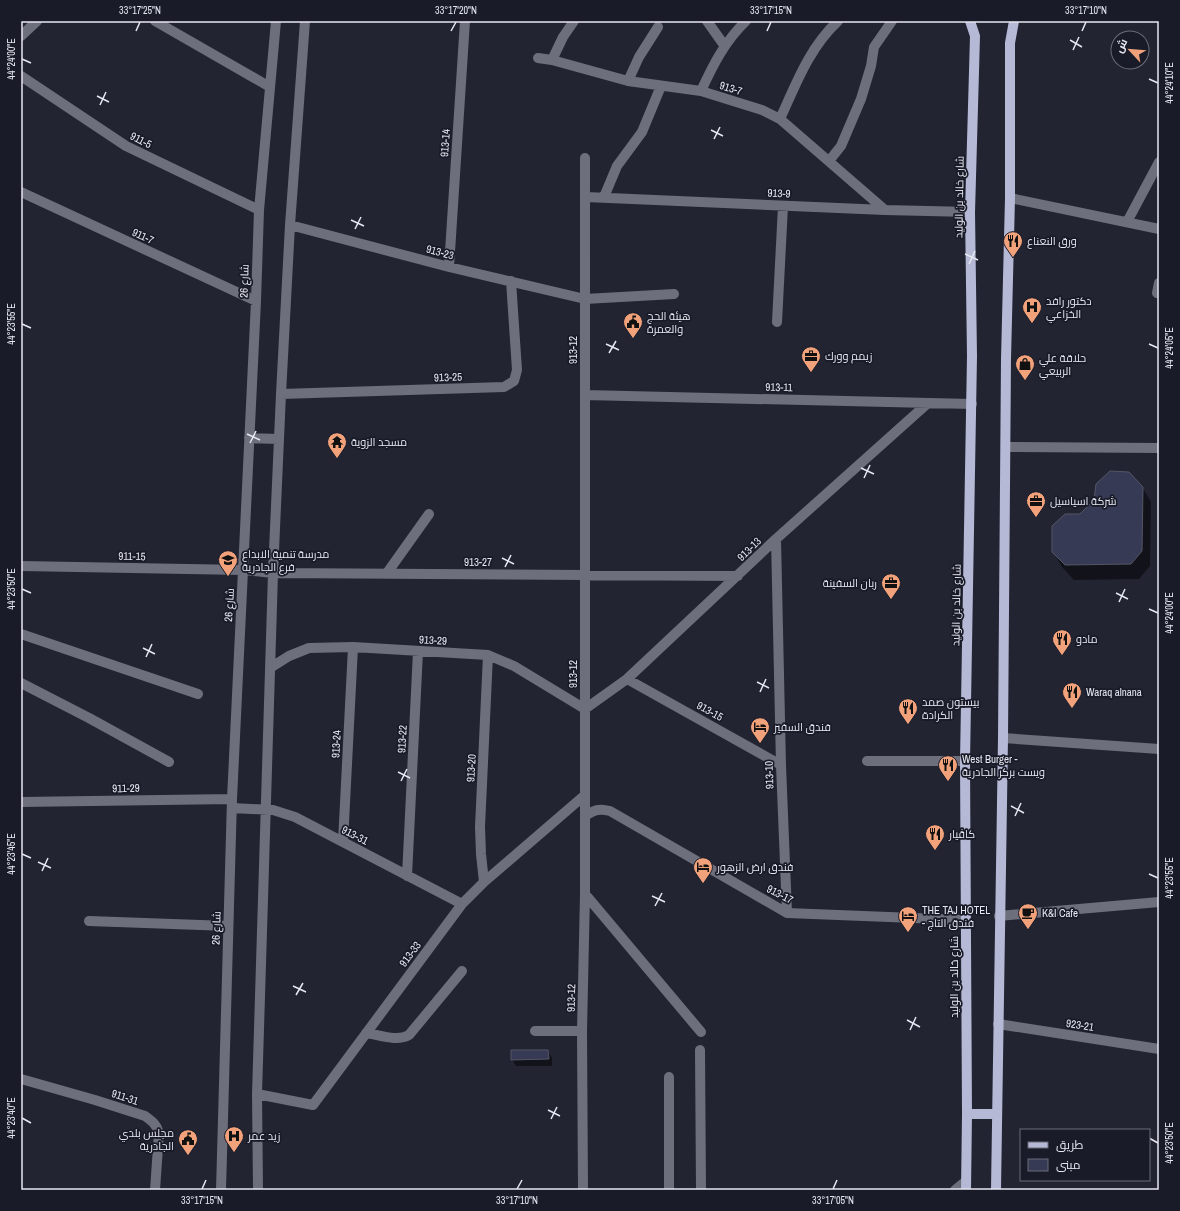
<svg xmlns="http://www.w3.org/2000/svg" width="1180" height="1211" font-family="'Archivo Narrow',Cairo,sans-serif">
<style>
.shadow{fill:#0007}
.building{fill:#373a55;stroke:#545666}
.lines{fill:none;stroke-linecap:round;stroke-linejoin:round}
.minor{stroke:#6d6f7c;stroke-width:10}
.major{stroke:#b5b9d5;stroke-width:10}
.ticks{fill:none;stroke:#e6e8f1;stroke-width:1.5}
.labels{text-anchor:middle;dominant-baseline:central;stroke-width:3.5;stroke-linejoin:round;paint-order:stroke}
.street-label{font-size:11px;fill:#e6e8f1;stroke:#191b28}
.poi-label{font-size:11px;fill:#e6e8f1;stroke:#191b28;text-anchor:start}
.neatline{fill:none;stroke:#e6e8f1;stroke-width:1.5}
.ticks-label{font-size:10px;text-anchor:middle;fill:#e6e8f1}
</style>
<rect width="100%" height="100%" fill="#222432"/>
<!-- shadow -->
<path class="shadow" d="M1142,487L1151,502L1150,566L1139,579L1074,580L1062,567L1053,551L1080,515Z
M548,1051L552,1058V1066H516L512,1059Z"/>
<!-- building -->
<path class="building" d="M1110,471L1129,472L1143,487L1142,551L1131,564L1065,565L1052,552V526L1065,514H1080L1094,500L1096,484Z
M511,1050H548L549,1059L511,1060Z"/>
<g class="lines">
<!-- minor -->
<path class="minor" d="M155,21L270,87
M707,21L724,45
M21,36L37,21
M538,58L552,60L628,81L701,91L762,110L780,119L885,210
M552,60L563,37L574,21
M21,76L126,146L259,210
M628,81L639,57L658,27
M701,91C713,65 725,41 746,21
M780,119C796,84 809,48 838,21
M829,161L841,146L861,99L871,66L874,47L892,21
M21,192L256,301
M586,197L885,210L970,212
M604,197L617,166L642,132L661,86
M1010,198L1159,229
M1127,222L1159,162
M290,225L449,267L585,299L674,294
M449,267L465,21
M1157,293L1159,283
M777,322L783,206
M281,394L504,387L514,381L517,370L511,281
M585,395L972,404
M249,438L279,439
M1006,447L1159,448
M776,539L781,765L787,913
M21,566L243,570L273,573L738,576
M387,573L429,514
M21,634L198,694
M270,668L289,656L309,648L353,647L488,655L514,666L585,709L627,679L776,539L928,403
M627,679L781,765
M21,683L89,718L169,762
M1003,738L1159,749
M867,761H965
M21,802L232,799
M232,808L273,810L295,817L462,904
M585,816C594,810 599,808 610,811L787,913L965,920
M343,842L353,647
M407,876L418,651
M484,882L481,854L480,827L488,655
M585,894L701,1032
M999,916L1159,902
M89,921L228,926
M998,1024L1159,1049
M535,1031H582
M366,1033C380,1035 397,1042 409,1035L462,971
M700,1050L701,1190
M669,1077V1190
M21,1079L95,1100L145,1116C152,1121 157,1125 159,1133L155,1190
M257,1094L313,1105L462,904L484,882L585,795
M221,1190L232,799L256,301L259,210L276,21
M258,1190L257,1094L273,573L281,394L290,225L305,21
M583,1190L582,1031L585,894V158
M955,1190L966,1181"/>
<!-- major -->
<path class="major" d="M967,1114H997
M966,1190L967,1114L965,761L972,356L970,212L975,36L970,21
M996,1190L1003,738L1006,359L1010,198V43L1014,21"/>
</g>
<!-- ticks -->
<path class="ticks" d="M136,31L140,22M451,31L456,22M767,31L771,22M1082,31L1086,22M1070,40L1082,47M1073,50L1079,37M22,59L31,63M1149,79L1158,83M97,96L109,102M100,105L106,92M711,130L723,136M714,139L720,127M351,220L364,226M355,229L361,217M965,254L978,260M969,264L975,251M22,324L31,328M606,344L619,350M1149,344L1158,348M609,353L616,341M247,434L260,440M250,443L256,431M861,468L874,474M864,478L870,465M502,558L514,564M505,567L511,555M22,589L31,593M1116,593L1128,599M1119,602L1125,589M1149,609L1158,613M143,648L155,654M146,657L152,644M757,682L769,688M760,692L766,679M398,772L410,778M401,781L407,769M1011,806L1024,813M1015,816L1021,803M22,854L31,858M38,862L51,868M42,871L48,858M1149,874L1158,878M652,896L665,902M655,906L662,893M293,986L306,992M296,995L303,983M907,1020L920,1027M910,1030L916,1017M548,1110L560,1116M22,1118L31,1123M551,1119L557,1107M1149,1138L1158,1143M202,1189L206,1180M517,1189L522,1180M833,1189L837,1180"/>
<!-- icons -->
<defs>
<g id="restaurant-pin" transform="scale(1)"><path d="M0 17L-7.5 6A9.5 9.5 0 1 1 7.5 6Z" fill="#f1a27b" stroke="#191b28"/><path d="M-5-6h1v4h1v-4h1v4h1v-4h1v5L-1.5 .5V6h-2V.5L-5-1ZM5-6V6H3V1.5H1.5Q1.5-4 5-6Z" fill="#111"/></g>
<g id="hospital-pin" transform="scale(1)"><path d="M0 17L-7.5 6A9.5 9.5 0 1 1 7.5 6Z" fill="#f1a27b" stroke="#191b28"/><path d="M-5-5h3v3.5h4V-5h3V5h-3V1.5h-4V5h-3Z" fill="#111"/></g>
<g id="civic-pin" transform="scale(1)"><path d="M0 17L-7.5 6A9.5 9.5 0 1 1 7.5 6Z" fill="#f1a27b" stroke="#191b28"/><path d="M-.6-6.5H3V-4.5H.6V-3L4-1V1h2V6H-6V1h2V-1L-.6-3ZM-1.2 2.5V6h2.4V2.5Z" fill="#111"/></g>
<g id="office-pin" transform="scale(1)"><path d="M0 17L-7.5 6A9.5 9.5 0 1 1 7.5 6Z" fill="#f1a27b" stroke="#191b28"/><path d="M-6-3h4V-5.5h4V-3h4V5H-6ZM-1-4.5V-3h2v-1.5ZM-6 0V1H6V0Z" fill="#111"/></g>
<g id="shop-pin" transform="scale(1)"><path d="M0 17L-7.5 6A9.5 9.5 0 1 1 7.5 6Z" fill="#f1a27b" stroke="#191b28"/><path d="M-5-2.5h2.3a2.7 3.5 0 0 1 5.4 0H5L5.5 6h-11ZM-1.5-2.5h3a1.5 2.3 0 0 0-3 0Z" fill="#111"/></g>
<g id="temple-pin" transform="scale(1)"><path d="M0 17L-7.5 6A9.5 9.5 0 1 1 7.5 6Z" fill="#f1a27b" stroke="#191b28"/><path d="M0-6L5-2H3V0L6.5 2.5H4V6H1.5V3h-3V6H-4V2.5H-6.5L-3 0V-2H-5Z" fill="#111"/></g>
<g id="school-pin" transform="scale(1)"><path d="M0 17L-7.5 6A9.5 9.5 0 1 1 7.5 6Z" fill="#f1a27b" stroke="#191b28"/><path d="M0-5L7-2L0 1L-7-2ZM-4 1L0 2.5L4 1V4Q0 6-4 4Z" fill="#111"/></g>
<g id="hotel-pin" transform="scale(1)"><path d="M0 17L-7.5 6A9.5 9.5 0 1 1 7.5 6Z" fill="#f1a27b" stroke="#191b28"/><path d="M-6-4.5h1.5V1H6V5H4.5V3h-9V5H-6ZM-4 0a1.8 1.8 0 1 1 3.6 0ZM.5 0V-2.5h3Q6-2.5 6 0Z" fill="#111"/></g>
<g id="cafe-pin" transform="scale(1)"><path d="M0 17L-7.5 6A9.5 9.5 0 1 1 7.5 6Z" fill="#f1a27b" stroke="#191b28"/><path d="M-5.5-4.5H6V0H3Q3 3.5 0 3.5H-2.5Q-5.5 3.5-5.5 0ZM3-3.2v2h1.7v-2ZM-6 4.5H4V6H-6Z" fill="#111"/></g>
</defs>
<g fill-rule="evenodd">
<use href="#restaurant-pin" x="1013" y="241"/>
<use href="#hospital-pin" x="1032" y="307"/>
<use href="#civic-pin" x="633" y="322"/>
<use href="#office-pin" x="811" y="356"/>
<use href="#shop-pin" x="1025" y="364"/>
<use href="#temple-pin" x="337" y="442"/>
<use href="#office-pin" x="1036" y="501"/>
<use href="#school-pin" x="228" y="560"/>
<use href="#office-pin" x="891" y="583"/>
<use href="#restaurant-pin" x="1062" y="639"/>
<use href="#restaurant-pin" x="1072" y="692"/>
<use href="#restaurant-pin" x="908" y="708"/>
<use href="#hotel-pin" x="760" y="727"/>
<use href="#restaurant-pin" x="948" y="765"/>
<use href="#restaurant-pin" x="935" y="834"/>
<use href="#hotel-pin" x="703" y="867"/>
<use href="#cafe-pin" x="1028" y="913"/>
<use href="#hotel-pin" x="908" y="916"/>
<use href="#hospital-pin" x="234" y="1136"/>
<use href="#civic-pin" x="188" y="1139"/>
</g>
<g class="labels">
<!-- street labels -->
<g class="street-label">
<text transform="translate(731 88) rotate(17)">913-7</text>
<text transform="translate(141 140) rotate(27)">911-5</text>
<text transform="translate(445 143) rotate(-86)">913-14</text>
<text transform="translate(779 193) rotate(3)">913-9</text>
<text transform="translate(959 197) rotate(-89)">شارع خالد بن الوليد</text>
<text transform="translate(143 236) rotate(25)">911-7</text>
<text transform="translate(440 252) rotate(15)">913-23</text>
<text transform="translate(244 281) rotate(-88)">شارع 26</text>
<text transform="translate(573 350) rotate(-90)">913-12</text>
<text transform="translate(448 377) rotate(-2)">913-25</text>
<text transform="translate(779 387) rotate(1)">913-11</text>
<text transform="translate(749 549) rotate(-44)">913-13</text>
<text transform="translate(132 556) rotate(1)">911-15</text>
<text x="478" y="562">913-27</text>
<text transform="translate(229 605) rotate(-87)">شارع 26</text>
<text transform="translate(956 605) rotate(-89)">شارع خالد بن الوليد</text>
<text transform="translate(433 640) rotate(3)">913-29</text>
<text transform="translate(573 674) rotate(-90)">913-12</text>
<text transform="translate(710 711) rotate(29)">913-15</text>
<text transform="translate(402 739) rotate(-87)">913-22</text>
<text transform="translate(336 744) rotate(-87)">913-24</text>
<text transform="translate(471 768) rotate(-87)">913-20</text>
<text transform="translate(769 775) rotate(-92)">913-10</text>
<text transform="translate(126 788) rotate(-1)">911-29</text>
<text transform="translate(355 835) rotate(27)">913-31</text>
<text transform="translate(780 894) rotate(27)">913-17</text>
<text transform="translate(216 928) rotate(-88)">شارع 26</text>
<text transform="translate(410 954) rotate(-53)">913-33</text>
<text transform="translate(954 977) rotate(-90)">شارع خالد بن الوليد</text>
<text transform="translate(571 998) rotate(-89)">913-12</text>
<text transform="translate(1080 1025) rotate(9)">923-21</text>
<text transform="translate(125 1097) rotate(18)">911-31</text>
</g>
<!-- poi labels -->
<g class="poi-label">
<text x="1027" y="241">ورق النعناع</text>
<text x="1046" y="301">دكتور رافد<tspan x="1046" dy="13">الخزاعي</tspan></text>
<text x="647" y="316">هيئة الحج<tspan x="647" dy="13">والعمرة</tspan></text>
<text x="825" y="356">زيمم وورك</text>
<text x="1039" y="358">حلاقة علي<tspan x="1039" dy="13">الربيعي</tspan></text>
<text x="351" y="442">مسجد الزوية</text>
<text x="1050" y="501">شركة اسياسيل</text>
<text x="242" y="554">مدرسة تنمية الابداع<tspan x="242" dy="13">فرع الجادرية</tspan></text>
<text x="877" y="583" text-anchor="end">ربان السفينة</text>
<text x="1076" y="639">مادو</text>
<text x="1086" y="692">Waraq alnana</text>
<text x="922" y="702">بيستون صمد<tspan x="922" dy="13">الكرادة</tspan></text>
<text x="774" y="727">فندق السفير</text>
<text x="962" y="759">West Burger -<tspan x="962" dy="13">ويست بركر الجادرية</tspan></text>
<text x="949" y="834">كاڤيار</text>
<text x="717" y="867">فندق ارض الزهور</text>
<text x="922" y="910">THE TAJ HOTEL<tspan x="922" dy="13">- فندق التاج</tspan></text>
<text x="1042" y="913">K&amp;I Cafe</text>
<text x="174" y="1133" text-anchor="end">مجلس بلدي<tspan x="174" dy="13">الجادرية</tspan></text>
<text x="248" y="1136">زيد عمر</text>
</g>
</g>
<!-- border -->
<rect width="1180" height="1211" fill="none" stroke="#191b28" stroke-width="44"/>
<!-- legend -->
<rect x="1020" y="1129" width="130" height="52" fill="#191b28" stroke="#6b6d78"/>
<rect x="1028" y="1142" width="20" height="6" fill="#b5b9d5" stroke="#6b6d78"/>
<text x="1056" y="1149" font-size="12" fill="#e6e8f1">طريق</text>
<rect x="1028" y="1159" width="20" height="12" fill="#373a55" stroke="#6b6d78"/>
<text x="1056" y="1169" font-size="12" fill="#e6e8f1">مبنى</text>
<!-- north arrow -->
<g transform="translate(1130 50) rotate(296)"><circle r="19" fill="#191b28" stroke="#6b6d78"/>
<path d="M0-3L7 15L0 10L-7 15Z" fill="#f1a27b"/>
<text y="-6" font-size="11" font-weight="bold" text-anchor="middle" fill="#e6e8f1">ش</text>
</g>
<rect x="22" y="22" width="1136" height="1167" class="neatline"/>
<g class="ticks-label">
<text x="140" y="14">33°17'25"N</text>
<text x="456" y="14">33°17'20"N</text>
<text x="771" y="14">33°17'15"N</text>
<text x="1086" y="14">33°17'10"N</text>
<text transform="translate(11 59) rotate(-90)" y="4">44°24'00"E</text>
<text transform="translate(1169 83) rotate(-90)" y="4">44°24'10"E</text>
<text transform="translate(11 324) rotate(-90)" y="4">44°23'55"E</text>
<text transform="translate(1169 348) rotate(-90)" y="4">44°24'05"E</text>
<text transform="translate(11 589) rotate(-90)" y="4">44°23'50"E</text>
<text transform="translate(1169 613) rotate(-90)" y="4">44°24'00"E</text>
<text transform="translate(11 854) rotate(-90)" y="4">44°23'45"E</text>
<text transform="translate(1169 878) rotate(-90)" y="4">44°23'55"E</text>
<text transform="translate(11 1118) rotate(-90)" y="4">44°23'40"E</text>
<text transform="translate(1169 1143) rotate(-90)" y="4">44°23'50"E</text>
<text x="202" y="1204">33°17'15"N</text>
<text x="517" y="1204">33°17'10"N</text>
<text x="833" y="1204">33°17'05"N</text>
</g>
</svg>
